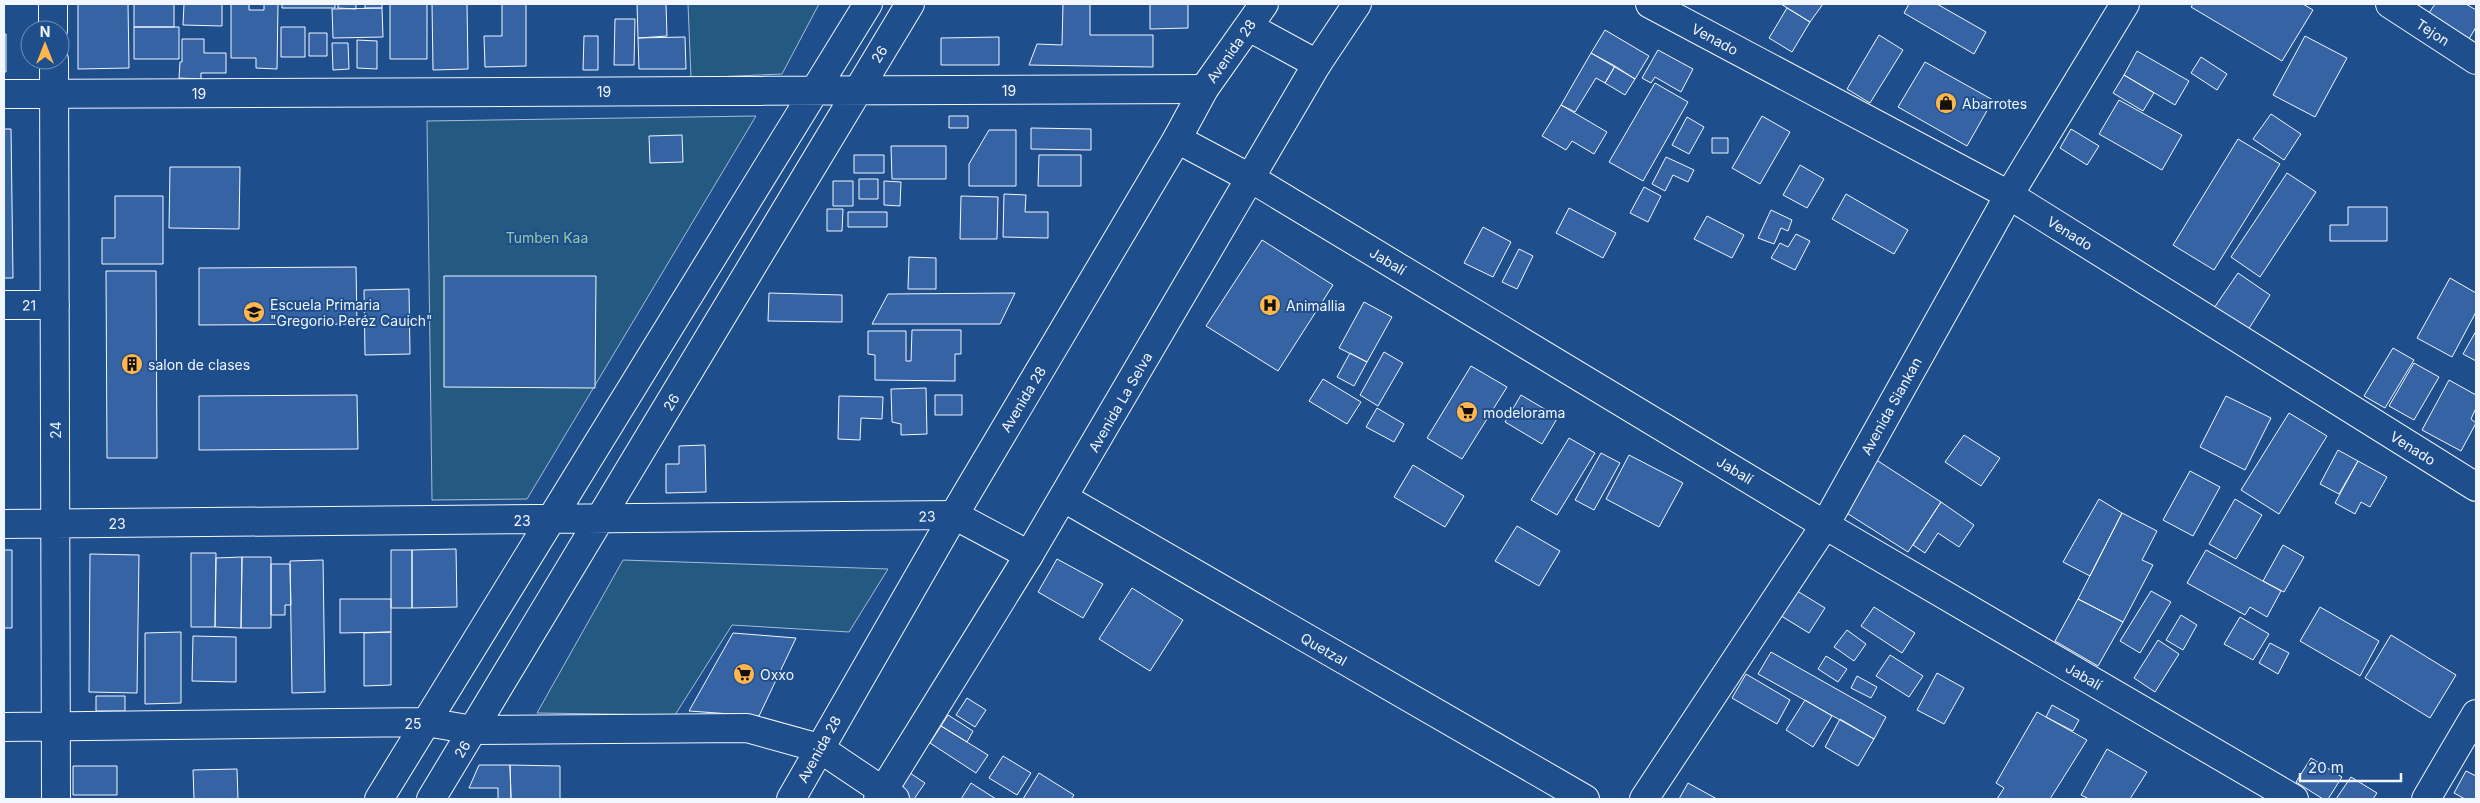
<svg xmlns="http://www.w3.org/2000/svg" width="2480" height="803" font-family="Inter,sans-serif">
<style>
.green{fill:#245a82;stroke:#a8bbd7}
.building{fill:#3563a3;stroke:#f2f6ff}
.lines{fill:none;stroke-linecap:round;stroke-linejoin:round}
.minor-casing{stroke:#f2f6ff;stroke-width:30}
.tertiary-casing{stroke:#f2f6ff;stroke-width:30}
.minor{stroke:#1f4e8c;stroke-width:28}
.tertiary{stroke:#1f4e8c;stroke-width:28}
.labels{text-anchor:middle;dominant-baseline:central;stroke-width:4;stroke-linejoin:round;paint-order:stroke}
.street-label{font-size:14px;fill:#f2f6ff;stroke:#1f4e8c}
.poi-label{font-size:14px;fill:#f2f6ff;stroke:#1f4e8c;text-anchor:start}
.park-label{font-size:14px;fill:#97c8a6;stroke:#1f4e8c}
</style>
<rect width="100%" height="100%" fill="#1f4e8c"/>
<!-- green -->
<path class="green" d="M688,4H819L782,74L691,78Z
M756,116L527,499L432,500L427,121Z
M623,560L888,569L849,632L732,625L675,715L537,713Z"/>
<!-- building -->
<path class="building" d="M78,4H128L129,68L78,69Z
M134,4H174V27H134Z
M184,4H222V26L183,25Z
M231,4H249V10H264V4H278L277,69L256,68V58H231Z
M282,4H335V8H282Z
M338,4H356V9L338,8Z
M365,4H382V8H365Z
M390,4H427V59H390Z
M432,4H467L468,69L433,70Z
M502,4H526V66L485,67L484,36H502Z
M637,4H666L667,36L638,38Z
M1063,4H1090V35H1153V67L1029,65L1037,44L1062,45Z
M1150,4H1188V28L1150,29Z
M1781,4H1823L1810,22Z
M1909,4H1937L1986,32L1974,54L1904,13Z
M2193,4H2303L2313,10L2282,61L2191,7Z
M2435,4H2466L2476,10V27L2469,39L2429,13Z
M382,8L383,37L333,38L332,9Z
M1787,8L1810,22L1792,52L1769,38Z
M615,19H635L634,65H614Z
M134,27H179V59H134Z
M281,27H305V57H281Z
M1605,30L1649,56L1635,79L1591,53Z
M309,33H327V56H309Z
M4,34H6V72H4Z
M1879,35L1903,50L1870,103L1847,89Z
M584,36H598V70H583Z
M2305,36L2347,58L2315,117L2273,95Z
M685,37L686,69H639L638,38Z
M999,37V65H941V38Z
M182,39H204V53H226V73H201V79L179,78L180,62H182Z
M357,40L377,41V69L357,68Z
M332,43H348L349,69L333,70Z
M1658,50L1693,69L1681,92L1655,77L1651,83L1642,78Z
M2137,51L2189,81L2175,105L2124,75Z
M1591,53L1615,66L1605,83L1596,78L1575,112L1561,105Z
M2201,57L2227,74L2217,90L2191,73Z
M1925,62L1993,100L1967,146L1898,107Z
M1615,66L1635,79L1625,95L1605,83Z
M2124,75L2154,93L2143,111L2113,93Z
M1655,83L1688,102L1643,181L1609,162Z
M2119,100L2182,135L2162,170L2099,134Z
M1561,105L1607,132L1594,154L1572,141L1566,150L1542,136Z
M2271,114L2301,134L2284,160L2253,139Z
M949,116H968V128H949Z
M1762,116L1790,132L1760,184L1732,168Z
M1687,117L1704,127L1689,154L1672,145Z
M1031,128L1091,129V150L1031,149Z
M4,129H11L13,278H4Z
M2071,129L2099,146L2087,165L2060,148Z
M989,130H1016V186H969V164Z
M682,135L683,162L650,163L649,136Z
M1712,138H1728V153H1712Z
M2238,139L2280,164L2214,270L2173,245Z
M891,146H946V179H892Z
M854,155H884V173H854Z
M1039,155H1081V186H1038Z
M1666,157L1694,170L1688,182L1673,175L1665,191L1652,184Z
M1800,165L1824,179L1807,208L1783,195Z
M170,167H240L239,229L169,228Z
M2287,173L2316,192L2260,277L2231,257Z
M859,179H878V199H859Z
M833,181H853V206H833Z
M884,181L901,182L900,206L884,205Z
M1644,187L1661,196L1648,222L1630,213Z
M1004,194L1026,195L1025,212H1048V238L1003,237Z
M1846,194L1908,230L1894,254L1832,219Z
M115,196H163V264H102V238H115Z
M961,196L998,197L997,239H960Z
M2348,207H2387V241H2330V225H2348Z
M1569,208L1616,233L1603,258L1556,233Z
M827,209H843L842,231H827Z
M1771,210L1792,220L1788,231L1781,228L1774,244L1758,238Z
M848,212H887V227H848Z
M1707,216L1744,235L1732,258L1694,239Z
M1483,227L1511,242L1493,277L1464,263Z
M1796,234L1810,241L1795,270L1771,258L1780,243L1788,247Z
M1262,240L1333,285L1278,371L1206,326Z
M1519,249L1533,256L1517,289L1502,282Z
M909,257L936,258V289H908Z
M356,267L357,324L199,325V268Z
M106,271H156L157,458H107Z
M2238,273L2270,295L2248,330L2214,308Z
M444,276H596L595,388L444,387Z
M2450,278L2476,293V312L2452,357L2417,338Z
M409,289L410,354L365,355L364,290Z
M769,293L842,295V322L768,321Z
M1015,293L1000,324H872L888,294Z
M1364,302L1392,317L1367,362L1339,348Z
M912,330H961V354H955V381L875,380V355L868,354V331H906V361H911Z
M2476,331V361L2463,354Z
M2393,348L2414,360L2385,408L2364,396Z
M1384,352L1403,363L1378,406L1360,395Z
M1350,353L1367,362L1354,386L1337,377Z
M2414,363L2439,377L2414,420L2389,406Z
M1471,366L1507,387L1462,459L1427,438Z
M1323,379L1361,402L1347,424L1309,401Z
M2449,380L2476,395V408L2471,419L2476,423L2461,451L2422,430Z
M926,388L927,434L901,435V424L892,422L891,389Z
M357,395L358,449L199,450V396Z
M935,395H962V415H935Z
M1521,395L1558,417L1542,444L1505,422Z
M839,396L883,397L882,419L861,418L860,440L838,439Z
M2226,396L2271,418L2245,470L2200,447Z
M1377,408L1404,424L1394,442L1366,427Z
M2289,413L2327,436L2279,514L2241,490Z
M1964,435L2000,458L1981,486L1945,462Z
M1569,438L1595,453L1557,515L1531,500Z
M705,445L706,492L666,493V464H679V446Z
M2338,450L2358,461L2339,494L2320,484Z
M1601,453L1620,463L1594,510L1575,500Z
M1629,455L1683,483L1659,527L1606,499Z
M1875,459L1941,502L1908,552L1842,510Z
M2358,461L2387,477L2370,507L2361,502L2355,514L2335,503Z
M1413,465L1464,496L1445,527L1394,497Z
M2190,471L2220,487L2193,536L2163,520Z
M2099,499L2122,513L2090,576L2063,562Z
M2235,499L2262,515L2236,559L2209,544Z
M1941,502L1974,525L1959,547L1938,533L1925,553L1913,545Z
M2122,513L2157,531L2142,560L2153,565L2123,622L2078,599Z
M1517,526L1560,551L1539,586L1495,561Z
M2283,545L2304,557L2284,592L2263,581Z
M456,549L457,607L412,608V550Z
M4,550H12V628H4Z
M391,550H412V608H391Z
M2206,550L2281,591L2267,617L2250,607L2245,615L2187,583Z
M191,553H216L215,627H191Z
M90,554L139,555L137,693L89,692Z
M242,557H271V628H241Z
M242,557L241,628L215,627L216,558Z
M1057,559L1103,584L1083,618L1038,592Z
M323,560L325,692L292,693L290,561Z
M271,564H290L291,605H285V615H271Z
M1132,588L1183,620L1150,671L1099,639Z
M1794,589L1825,608L1809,633L1778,614Z
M2151,591L2171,602L2140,653L2120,641Z
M340,599H391V632L340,633Z
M2078,599L2123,622L2098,666L2055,641Z
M1874,607L1915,633L1902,653L1861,626Z
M2320,607L2379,641L2360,676L2300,641Z
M2181,615L2197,625L2183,650L2166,640Z
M2240,617L2269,634L2253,660L2224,644Z
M1847,630L1866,644L1854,661L1834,647Z
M181,632V703L145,704V633Z
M391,632V685L364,686V633Z
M733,633L796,638L759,716L689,711Z
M2391,635L2456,675L2430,718L2365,678Z
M193,636L236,637V682L192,681Z
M2158,640L2179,654L2155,692L2134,678Z
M2270,643L2289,653L2278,674L2259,663Z
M1771,652L1886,717L1874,739L1758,674Z
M1890,655L1923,676L1909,697L1876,676Z
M1826,656L1847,669L1838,682L1818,669Z
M1937,673L1964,688L1944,724L1917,710Z
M1746,674L1790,700L1777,724L1732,698Z
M1857,676L1877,687L1871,698L1851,688Z
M96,696H125V711H96Z
M967,698L986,710L975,727L956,715Z
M1805,700L1832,716L1813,747L1786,730Z
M2052,705L2079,720L2073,731L2046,717Z
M2037,712L2087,740L2050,799H1997L2004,788L1996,783Z
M948,715L973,731L967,742L941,726Z
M1840,719L1874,739L1858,766L1825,747Z
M941,726L988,755L976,773L930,743Z
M2107,749L2147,772L2130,799H2089L2081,795Z
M1003,756L1031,773L1017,795L989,778Z
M2311,758L2342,777L2328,799H2323L2296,782Z
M479,765H510L511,799H498V788H469Z
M510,765L560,766V799H511Z
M73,766H117V795H73Z
M237,769L238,799H194L193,770Z
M2466,771L2476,776V799H2465L2454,793Z
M910,773L925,783L914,799H904L896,794Z
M1039,773L1074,795L1071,799H1023Z
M2351,777L2377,793L2373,799H2336Z
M971,783L996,799H961Z
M1688,783L1717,799H1679Z"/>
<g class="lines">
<!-- minor casing -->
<g class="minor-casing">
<path id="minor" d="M53,4V30
M1650,4L2009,195L2476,487
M2390,4L2476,60
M1249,27L1317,64
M54,60L56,799
M4,94L1204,89
M1177,139L1252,179L1825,525L2294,799
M4,305H55
M1064,498L1585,799
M4,524L954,515L1029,555
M4,727L426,722L473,730L747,728L819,748L895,799
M379,799L868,4
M431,799L910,4
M1644,799L1825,525L2009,195L2125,4
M2426,799L2476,714"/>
</g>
<!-- tertiary casing -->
<g class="tertiary-casing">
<path id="tertiary" d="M791,799L954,515L1177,139L1204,89L1264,4
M878,799L1029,555L1317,64L1357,4"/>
</g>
<!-- minor -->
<use href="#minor" class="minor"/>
<!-- tertiary -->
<use href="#tertiary" class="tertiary"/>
</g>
<!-- icons -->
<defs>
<g id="shop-disc" transform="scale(1.125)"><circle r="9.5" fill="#ffb74d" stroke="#1f4e8c"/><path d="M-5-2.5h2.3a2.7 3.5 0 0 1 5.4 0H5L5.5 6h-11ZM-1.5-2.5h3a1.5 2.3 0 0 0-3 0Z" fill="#111"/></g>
<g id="hospital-disc" transform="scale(1.125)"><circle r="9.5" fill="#ffb74d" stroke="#1f4e8c"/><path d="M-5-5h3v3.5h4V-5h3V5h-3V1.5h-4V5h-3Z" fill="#111"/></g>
<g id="school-disc" transform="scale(1.125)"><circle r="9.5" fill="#ffb74d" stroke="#1f4e8c"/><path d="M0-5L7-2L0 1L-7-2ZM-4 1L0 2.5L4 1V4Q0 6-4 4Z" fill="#111"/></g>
<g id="building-disc" transform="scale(1.125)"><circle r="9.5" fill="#ffb74d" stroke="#1f4e8c"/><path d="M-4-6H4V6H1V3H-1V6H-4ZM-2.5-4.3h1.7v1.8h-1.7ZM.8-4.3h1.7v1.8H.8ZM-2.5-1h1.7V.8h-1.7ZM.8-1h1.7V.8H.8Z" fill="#111"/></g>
<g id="supermarket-disc" transform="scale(1.125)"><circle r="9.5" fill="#ffb74d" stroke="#1f4e8c"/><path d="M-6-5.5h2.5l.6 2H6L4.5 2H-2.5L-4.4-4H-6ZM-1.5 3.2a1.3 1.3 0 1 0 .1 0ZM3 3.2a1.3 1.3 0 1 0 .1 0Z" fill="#111"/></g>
</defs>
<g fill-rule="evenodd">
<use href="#shop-disc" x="1946" y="103"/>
<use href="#hospital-disc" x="1270" y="305"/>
<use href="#school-disc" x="254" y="312"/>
<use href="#building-disc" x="132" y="364"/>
<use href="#supermarket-disc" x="1467" y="412"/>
<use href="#supermarket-disc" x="744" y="674"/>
</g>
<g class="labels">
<!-- street labels -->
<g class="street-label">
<text transform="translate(2433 32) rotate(33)">Tejon</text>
<text transform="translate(1715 39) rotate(28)">Venado</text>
<text transform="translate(1231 51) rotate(-55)">Avenida 28</text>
<text transform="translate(879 54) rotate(-59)">26</text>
<text x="1009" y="90">19</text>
<text x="604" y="91">19</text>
<text x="199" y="93">19</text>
<text transform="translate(2070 233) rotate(32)">Venado</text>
<text transform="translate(1388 261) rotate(31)">Jabalí</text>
<text transform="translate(29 305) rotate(-1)">21</text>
<text transform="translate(1023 399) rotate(-59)">Avenida 28</text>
<text transform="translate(671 402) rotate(-59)">26</text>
<text transform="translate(1120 402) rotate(-60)">Avenida La Selva</text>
<text transform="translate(1891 406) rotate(-61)">Avenida Siankan</text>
<text transform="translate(55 430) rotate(-90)">24</text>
<text transform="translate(2413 448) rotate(32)">Venado</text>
<text transform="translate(1735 470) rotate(31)">Jabalí</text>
<text transform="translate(927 516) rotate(-1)">23</text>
<text x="522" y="520">23</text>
<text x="117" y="523">23</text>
<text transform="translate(1324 649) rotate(30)">Quetzal</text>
<text transform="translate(2084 676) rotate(30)">Jabalí</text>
<text x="413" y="723">25</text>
<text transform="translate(462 749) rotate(-59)">26</text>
<text transform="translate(819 749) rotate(-61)">Avenida 28</text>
</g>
<!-- poi labels -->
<g class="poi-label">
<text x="1962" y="103">Abarrotes</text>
<text x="270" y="304">Escuela Primaria<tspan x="270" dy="16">"Gregorio Peréz Cauich"</tspan></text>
<text x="1286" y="305">Animallia</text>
<text x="148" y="364">salon de clases</text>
<text x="1483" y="412">modelorama</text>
<text x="760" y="674">Oxxo</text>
</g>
<!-- park labels -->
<g class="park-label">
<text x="547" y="237">Tumben Kaa</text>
</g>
</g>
<!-- border -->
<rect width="2480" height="803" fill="none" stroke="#f2f6ff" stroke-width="10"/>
<!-- north arrow -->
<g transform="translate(45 45)"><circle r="24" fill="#1f4e8c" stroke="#7391ba"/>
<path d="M0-4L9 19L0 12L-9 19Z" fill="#ffb74d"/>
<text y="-8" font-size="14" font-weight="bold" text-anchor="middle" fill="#f2f6ff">N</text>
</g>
<!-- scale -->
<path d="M2300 773v8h101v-8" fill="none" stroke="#f2f6ff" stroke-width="2.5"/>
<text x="2308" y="773" font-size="15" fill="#f2f6ff" stroke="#1f4e8c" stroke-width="4" paint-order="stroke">20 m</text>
</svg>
